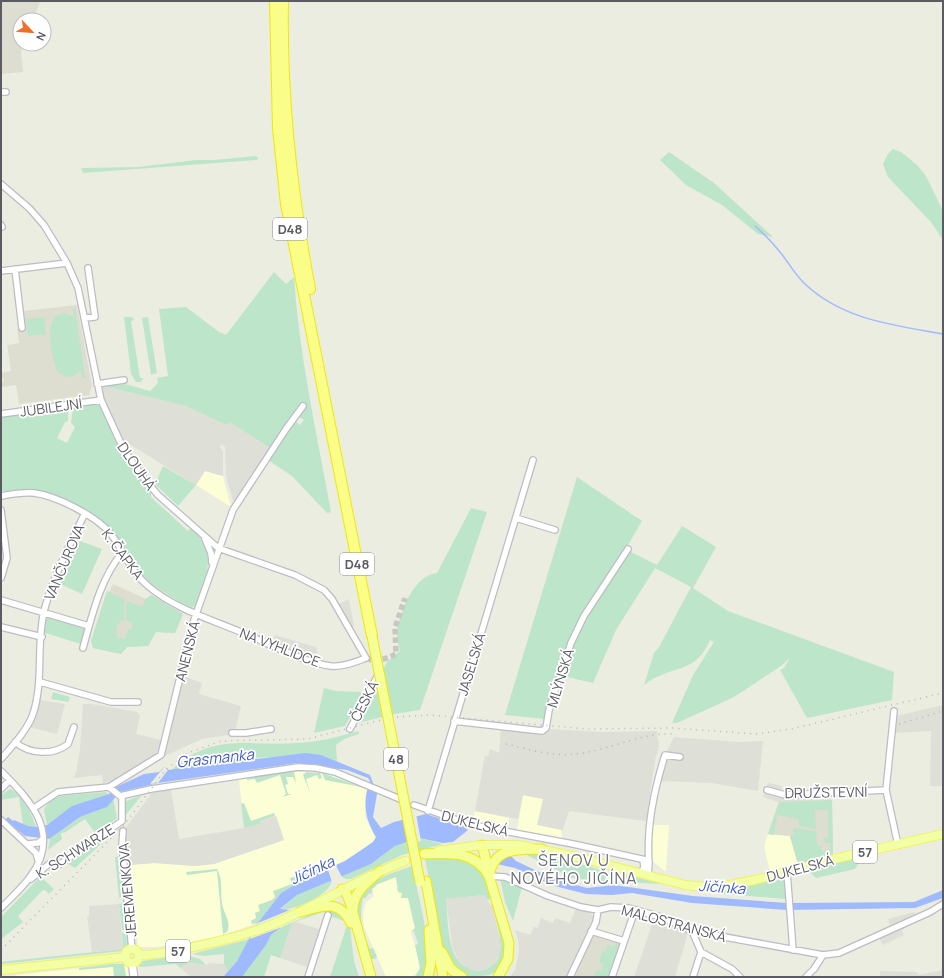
<svg xmlns="http://www.w3.org/2000/svg" width="944" height="978" font-family="Manrope,sans-serif">
<style>
.commercial{fill:#fcfed6}
.industrial{fill:#dedfd6}
.education{fill:#ddddd0}
.green{fill:#bde5c9}
.water{fill:#a0baff}
.pier{fill:#ecede1}
.lines{fill:none;stroke-linecap:round;stroke-linejoin:round}
.stream{stroke:#a0baff;stroke-width:1.5}
.minor-tunnel{stroke:#c8c8c2;stroke-width:5.5;stroke-dasharray:5.5 3;stroke-linecap:butt}
.minor-casing{stroke:#bcbdc3;stroke-width:8}
.tertiary-casing{stroke:#bcbdc3;stroke-width:9}
.primary-casing{stroke:#f1f355;stroke-width:10}
.trunk-casing{stroke:#efe900;stroke-width:11}
.motorway-casing{stroke:#efe900;stroke-width:12}
.minor{stroke:#fff;stroke-width:5.5}
.tertiary{stroke:#fff;stroke-width:7}
.primary{stroke:#f3ffa5;stroke-width:8}
.trunk{stroke:#f6fe96;stroke-width:9}
.motorway{stroke:#fafe88;stroke-width:10}
.rail{stroke:#b7b7b8;stroke-width:1.5;stroke-dasharray:1 5;stroke-linecap:butt}
.trunk-bridge-casing{stroke:#efe900;stroke-width:11;stroke-linecap:butt}
.trunk-bridge{stroke:#f6fe96;stroke-width:9}
.labels{text-anchor:middle;dominant-baseline:central;stroke-width:3.5;stroke-linejoin:round;paint-order:stroke}
.shield{fill:#fff;stroke:#8c8c92;stroke-width:1}
.shield-label{font-size:13px;font-weight:bold;fill:#5a5b63}
.street-label{font-size:14px;fill:#5a5b63;stroke:#fff}
.water-label{font-size:15px;font-style:italic;fill:#415bc4;stroke:#fff}
.quarter-label{font-size:16px;letter-spacing:1px;fill:#6b6d75;stroke:#fff}
</style>
<rect width="100%" height="100%" fill="#ecede1"/>
<!-- commercial -->
<path class="commercial" d="M205,471L223,476L231,507L196,485Z
M282,772H311L329,774L367,789L365,817L376,838L373,842L364,849L333,867L258,923L219,936L189,942L157,947H138L130,865L154,863L195,866L214,864L284,840L276,816L244,828L239,779Z
M523,795L544,799L549,827L562,830V838L517,830Z
M475,811L509,818L507,828L473,821Z
M651,825H669L666,872L651,860Z
M768,834L790,836L798,864L770,872L764,846Z
M396,877L398,892L403,893L402,898L408,897L415,929L411,932L420,963L419,972L411,977H386L364,927L363,914L366,902L374,896L372,889L378,884Z
M121,964L127,966L129,977H14L16,975Z"/>
<!-- industrial -->
<path class="industrial" d="M104,386L186,406L227,424L229,422L270,448L237,500L233,501L226,476L225,447L222,444L220,447L223,452V476L205,471L196,485L121,439L103,397L101,387Z
M349,599L354,626L353,628L339,604Z
M275,635L316,647L318,653L315,659L272,643Z
M183,676L202,683L199,694L241,706L234,734L202,739L163,757Z
M40,700L65,704L57,734L29,727Z
M83,704H92L137,712L140,716L136,734L161,740L160,746L154,756L137,766V768L111,781L103,783L102,775L73,778L76,773L80,749Z
M943,705V786H930L931,731L894,733L896,716Z
M501,727L542,733L549,729L604,732L657,731L659,746L655,760L646,821L569,811L561,835L562,830L537,825L543,799L523,795L518,819L475,811L485,755L488,756L490,749L499,753Z
M674,737L739,742L763,741L758,791L712,783L660,781L665,755Z
M768,783L782,786L781,797L783,798L830,796V801L779,802L763,797Z
M171,789L179,839L244,828L260,824L259,821L276,816L284,840L214,864L195,866L154,863L130,865L128,844H125L123,831L152,793Z
M484,895L493,909L500,940V954L494,965L482,971L468,969L458,960L452,945L446,899Z
M119,904L123,949L92,952L87,916H89V906Z
M576,909L591,912L593,918L567,977H510L515,970L519,952L518,939L515,930L530,935L534,927L538,928L541,918L553,923L555,918L570,923Z
M914,912L915,915L902,931L904,935L883,945L880,940V930L890,926L888,919Z
M653,921L688,933L675,977H634Z
M296,922L319,929L307,967L280,958L292,923Z
M185,962L206,965L209,963L224,964L228,971L223,977H191L180,968Z
M943,970V977H880V971L916,972L919,975Z"/>
<!-- education -->
<path class="education" d="M1,1L40,2L33,20H20V44H24L21,51L23,72L1,74Z
M77,305L92,386L89,395L19,404L16,385L2,387V382L4,381L3,378H1V373L11,371L7,345L19,343L17,329L26,328L24,311Z
M113,584L146,599L151,595L183,614L175,633L156,632L148,646L127,647L121,654L93,648L91,641L107,591L109,592Z
M832,800L833,854L798,864L790,836L768,834L779,802Z
M592,934L621,943L610,977H575Z"/>
<!-- green -->
<path class="green" d="M893,149L901,152L917,165L926,176L943,211V240L931,222L888,177L883,164L888,154Z
M669,152L714,183L773,237L758,234L722,205L686,185L660,160Z
M256,156L258,158L257,160L83,173L81,168H83L138,167L196,160H214Z
M274,272L286,284L294,277C299,356 317,434 331,512L327,513L292,476L268,460L295,421L300,425L304,420L298,416L270,448L229,422L227,425L186,406L104,386L125,384L150,391L158,383L157,378L168,376L159,309L186,307L219,332L226,335Z
M75,308L85,378H82L81,369C75,379 65,379 57,371C52,359 43,318 60,314C65,312 70,314 74,318L73,309Z
M44,317L46,334L28,336L26,319Z
M124,317H132L134,320L131,321L140,378H143L141,382H136L131,374Z
M148,317L157,373L151,375L142,318Z
M94,403L99,405L103,409L130,463L151,491V497L188,531L191,528C218,552 207,576 197,605L190,609C188,606 157,589 149,582C135,570 128,553 117,538C101,514 75,503 49,494C37,489 5,493 1,490V416L66,408L68,411V421L65,422L57,438L67,443L75,427L71,423L73,407Z
M163,466L196,485L178,506L155,484Z
M577,477L642,521L624,552L629,551L657,565L616,630L593,683L559,675L544,719L505,715Z
M471,508L487,512L420,710L394,714L354,724L387,662L400,651C398,644 396,634 398,626C402,608 415,575 437,573Z
M682,526L716,547L693,588L728,611L894,672L892,700L807,718L780,670L784,668L790,658L781,666L734,697L677,723H672L693,675L714,642L710,640C695,676 670,664 644,685L654,653L659,647L691,587L655,568Z
M80,541L102,549L82,594L58,583L61,575L64,577Z
M107,591L125,600L124,604V621L121,620L116,627L117,637L125,639L128,629H132V623L126,620V605L128,601L142,607L146,599L151,595L183,614L175,633L156,632L148,646L127,647L121,654L93,648L91,641Z
M48,616L85,627L82,643L81,644L45,633V620Z
M324,688L336,691L364,692L345,726L314,733Z
M53,692L70,697L68,702L51,699Z
M358,731L359,734L344,739L336,745L337,762L321,755L231,759L171,770C216,731 245,747 298,743C318,742 338,737 358,731Z
M282,772H294L296,783L293,777H286L288,784L285,785L288,794H292L282,797L286,794L280,775L257,783L255,779L247,780V778Z
M306,772L320,773L322,778L319,779L317,775L306,779L310,793L303,775Z
M322,773L362,787L325,780Z
M10,789C23,795 32,814 36,827L23,825L19,797L1,800V795Z
M105,792L109,794L73,806L47,825L44,809L50,801L60,796Z
M142,795L125,816L126,801Z
M113,798L117,818L96,834L85,819L64,833L63,832L61,834L62,839L48,850L50,838L80,817L107,807Z
M832,800L833,854L798,864L790,836H793L794,828L816,831L817,845L821,847L822,851L830,850V843H824V838H828V810H815L816,829L799,826V819L777,815L774,835L768,834L779,802Z
M244,803L251,821L274,813L275,816L260,821V824L244,828L241,804Z
M117,829L75,868L68,864L116,830Z
M419,838L443,844L402,855L351,879H346L340,876L371,864L395,846Z
M523,853L562,858L613,874L636,877L661,884L599,881L572,878Z
M441,855H460L481,869L493,898L488,900L484,895L446,899C448,918 447,944 458,960C463,967 470,970 479,971C483,971 486,969 490,967C509,957 497,925 493,909L491,905L495,903L506,944L503,962L498,970L490,975L466,977L454,970L444,953L425,859Z
M119,856L123,897L119,898L115,857Z
M861,858L855,869L816,878L807,870L833,863Z
M326,866L328,869L304,879L281,893L258,923L252,924L251,921L256,918L255,913L260,911L258,905L272,900L275,897L273,891L292,884L290,878Z
M412,866C418,897 434,947 425,977H417L416,975L420,968L415,945L418,944L414,931L411,932L415,928L408,898H401L402,893L398,892L396,877L378,884L372,889V893L368,894L366,898H363C359,920 361,929 370,949L373,948L377,957L375,959H370L366,955C364,947 353,915 355,910C361,881 387,875 412,866Z
M217,869C224,880 219,895 223,908C226,916 231,924 227,932L223,934L217,871L187,875L186,872Z
M41,877L54,889L49,894L45,890L42,891L18,916L23,922L1,939V917L39,878Z
M780,877L785,881L786,899L713,893V891Z
M500,878L522,887L513,921L505,902Z
M332,880C330,896 294,910 280,910L297,895Z
M123,903L126,930H122L119,904Z
M323,909L337,910L350,927L354,961L359,977H330L347,925L344,921L325,914V912H323L292,923L280,958L271,955L264,977H242L266,945L271,935L280,928Z
M122,933H126L127,945L122,951L1,964V962L9,961L123,949Z
M250,939L237,961L228,971L224,964V954L204,956L192,954Z
M616,942L621,943L610,977H594L596,970L601,971L603,964L599,962L602,951L605,952L608,945L614,947Z
M185,955L200,959L206,965L187,962L180,968L176,964L139,967L140,963L143,961Z
M113,964H124L126,976L114,977L113,967L79,970V968Z"/>
<!-- water -->
<path class="water" d="M306,753L321,755L370,775L377,794L373,817L381,828L394,822L426,814L468,828L467,831L453,842L443,843L419,838L395,846L371,864L297,895L280,909L290,910L280,928L271,935L266,945L242,977H223L237,961L257,924L281,893L304,879L345,861L373,842L376,837C365,819 362,802 370,781L368,778L347,770L297,763L158,783L120,792L107,807L80,817L49,839L25,836L5,820L8,817L13,821L14,820L28,826L39,827L47,825L72,806L109,794L116,787L144,774L159,772L164,767L169,770L231,759H257Z
M510,855L516,861L554,879L587,888L614,885L693,896L787,903L914,902L943,890V898L915,908L787,910L692,903L632,893L612,895L586,894L551,885L515,868L497,864Z"/>
<!-- pier -->
<path class="pier" d="M164,767L168,770L158,783L150,784Z
M416,814L421,841L409,844L404,818Z
M335,864L342,877L332,882L327,867Z
M292,909L282,927L250,939L258,923Z"/>
<g class="lines">
<!-- stream -->
<path class="stream" d="M755,226C764,234 773,243 780,252C789,263 795,275 805,284C843,320 894,325 943,334"/>
<!-- minor-tunnel -->
<path class="minor-tunnel" d="M366,658C377,663 385,659 396,654L395,628L405,598"/>
<!-- minor casing -->
<g class="minor-casing">
<path id="minor" d="M1,92H6
M1,184L29,208L44,225L67,263L78,288L101,400L123,448L142,476L158,495L218,548L295,575L324,590L332,599L366,658C355,662 344,667 331,666C305,663 268,643 243,633C210,619 175,609 148,586C131,572 124,551 111,534C96,516 57,496 34,493C23,492 12,494 1,496
M1,225L2,227
M15,269L22,328
M1,271L67,263
M84,318L95,317L88,268
M97,384L124,380
M1,414L101,400
M1,510L7,558L1,578
M516,518L555,530
M205,539L211,553L212,563
M1,600L89,626
M1,627L42,637
M83,648C92,616 100,579 122,553
M40,682L111,702H138
M894,711L886,790L898,845
M454,721L542,731L546,728L549,710L571,643L584,616L628,549
M350,729L379,673
M232,733H246L271,729
M15,742C29,754 53,756 68,744L74,727
M1,759C12,746 27,731 33,714C44,681 36,645 44,611C53,577 70,544 85,513
M1,771C31,801 62,834 30,877C22,888 11,898 1,908
M109,787L120,796L151,789L298,767L316,768L335,772L400,799
M1,789L10,780
M767,790L785,795L886,790
M414,805L472,825L573,844L646,860L649,863L648,875
M34,808L58,792L109,787L161,755L194,620L233,510L286,429L303,406
M428,811L533,460
M1,820L36,853L38,860
M123,831L122,844L132,950
M27,844L38,843L43,839
M649,863C646,826 654,790 665,755L680,757
M787,872L793,950
M642,874L644,866L643,860
M489,876L505,877L548,896L581,907L598,910L611,907L629,908L661,917L692,931L823,955L839,953L930,912L943,904
M31,879L49,864H60L122,821V796
M591,931L624,941
M692,931L701,952L693,977
M701,952L732,969L740,977
M308,977L328,915
M570,977L596,922L598,910
M612,977L635,910
M806,977L814,969L823,955"/>
</g>
<!-- tertiary casing -->
<g class="tertiary-casing">
<path id="tertiary" d="M132,963L134,977"/>
</g>
<!-- primary casing -->
<g class="primary-casing">
<path id="primary" d="M438,851L482,845H518L577,857L685,885L715,888L755,880L834,859L943,834
M125 956a7 7 0 1 1 14 0a7 7 0 1 1-14 0Z
M139,955C157,955 176,951 193,947C222,941 251,934 278,922C321,903 361,878 405,861
M1,970L126,957"/>
</g>
<!-- trunk casing -->
<g class="trunk-casing">
<path id="trunk" d="M482,845L489,872
M424,854C449,853 475,850 489,876L509,943L508,959L498,977
M489,876C494,846 518,850 542,849
M426,881L443,977
M342,889L346,893L350,902L371,977
M353,909C353,892 369,881 380,871
M300,912C322,906 339,898 351,923
M442,952L451,969L462,977
M428,977L431,963L429,930"/>
</g>
<!-- motorway casing -->
<g class="motorway-casing">
<path id="motorway" d="M275,1L278,128L286,204L372,636
M283,1C281,98 292,194 310,289"/>
</g>
<!-- minor -->
<use href="#minor" class="minor"/>
<!-- tertiary -->
<use href="#tertiary" class="tertiary"/>
<!-- primary -->
<use href="#primary" class="primary"/>
<!-- trunk -->
<use href="#trunk" class="trunk"/>
<!-- motorway -->
<use href="#motorway" class="motorway"/>
<!-- rail -->
<path class="rail" d="M397,717L430,715L587,729L672,728L756,734L791,729L943,693
M899,724L943,711
M506,744C528,749 552,757 575,754C608,751 641,732 674,734
M1,950L124,825L166,769L188,753L221,741L307,739L385,719"/>
<!-- trunk-bridge casing -->
<g class="trunk-bridge-casing">
<path id="trunk-bridge" d="M372,636L420,882"/>
</g>
<!-- trunk-bridge -->
<use href="#trunk-bridge" class="trunk-bridge"/>
</g>
<g class="labels">
<!-- shield labels -->
<g class="shield">
<rect x="273" y="218" width="34" height="22" rx="3"/>
<rect x="340" y="553" width="34" height="22" rx="3"/>
<rect x="384" y="748" width="24" height="22" rx="3"/>
<rect x="853" y="841" width="24" height="22" rx="3"/>
<rect x="166" y="940" width="24" height="22" rx="3"/>
</g>
<g class="shield-label">
<text x="290" y="229">D48</text>
<text x="357" y="564">D48</text>
<text x="396" y="759">48</text>
<text x="865" y="852">57</text>
<text x="178" y="951">57</text>
</g>
<!-- street labels -->
<g class="street-label">
<text transform="translate(51 407) rotate(-8)">JUBILEJNÍ</text>
<text transform="translate(137 466) rotate(55)">DLOUHÁ</text>
<text transform="translate(123 554) rotate(53)">K. ČAPKA</text>
<text transform="translate(64 562) rotate(-67)">VANČUROVA</text>
<text transform="translate(280 647) rotate(21)">NA VYHLÍDCE</text>
<text transform="translate(187 651) rotate(-76)">ANENSKÁ</text>
<text transform="translate(471 664) rotate(-73)">JASELSKÁ</text>
<text transform="translate(560 678) rotate(-73)">MLÝNSKÁ</text>
<text transform="translate(364 701) rotate(-63)">ČESKÁ</text>
<text transform="translate(826 792) rotate(-1)">DRUŽSTEVNÍ</text>
<text transform="translate(475 823) rotate(14)">DUKELSKÁ</text>
<text transform="translate(75 851) rotate(-32)">K. SCHWARZE</text>
<text transform="translate(800 868) rotate(-15)">DUKELSKÁ</text>
<text transform="translate(127 890) rotate(-95)">JEREMENKOVA</text>
<text transform="translate(674 923) rotate(15)">MALOSTRANSKÁ</text>
</g>
<!-- water labels -->
<g class="water-label">
<text transform="translate(215 758) rotate(-6)">Grasmanka</text>
<text transform="translate(312 870) rotate(-25)">Jičínka</text>
<text transform="translate(722 887) rotate(4)">Jičínka</text>
</g>
<!-- quarter labels -->
<g class="quarter-label">
<text x="574" y="860">ŠENOV U<tspan x="574" dy="18">NOVÉHO JIČÍNA</tspan></text>
</g>
</g>
<!-- border -->
<rect width="944" height="978" fill="none" stroke="#5a5b63" stroke-width="4"/>
<!-- north arrow -->
<g transform="translate(32 32) rotate(116)"><circle r="19" fill="#ffffff" stroke="#bdbdc1"/>
<path d="M0-3L7 15L0 10L-7 15Z" fill="#eb712a"/>
<text y="-6" font-size="11" font-weight="bold" text-anchor="middle" fill="#5a5b63">N</text>
</g>
</svg>
